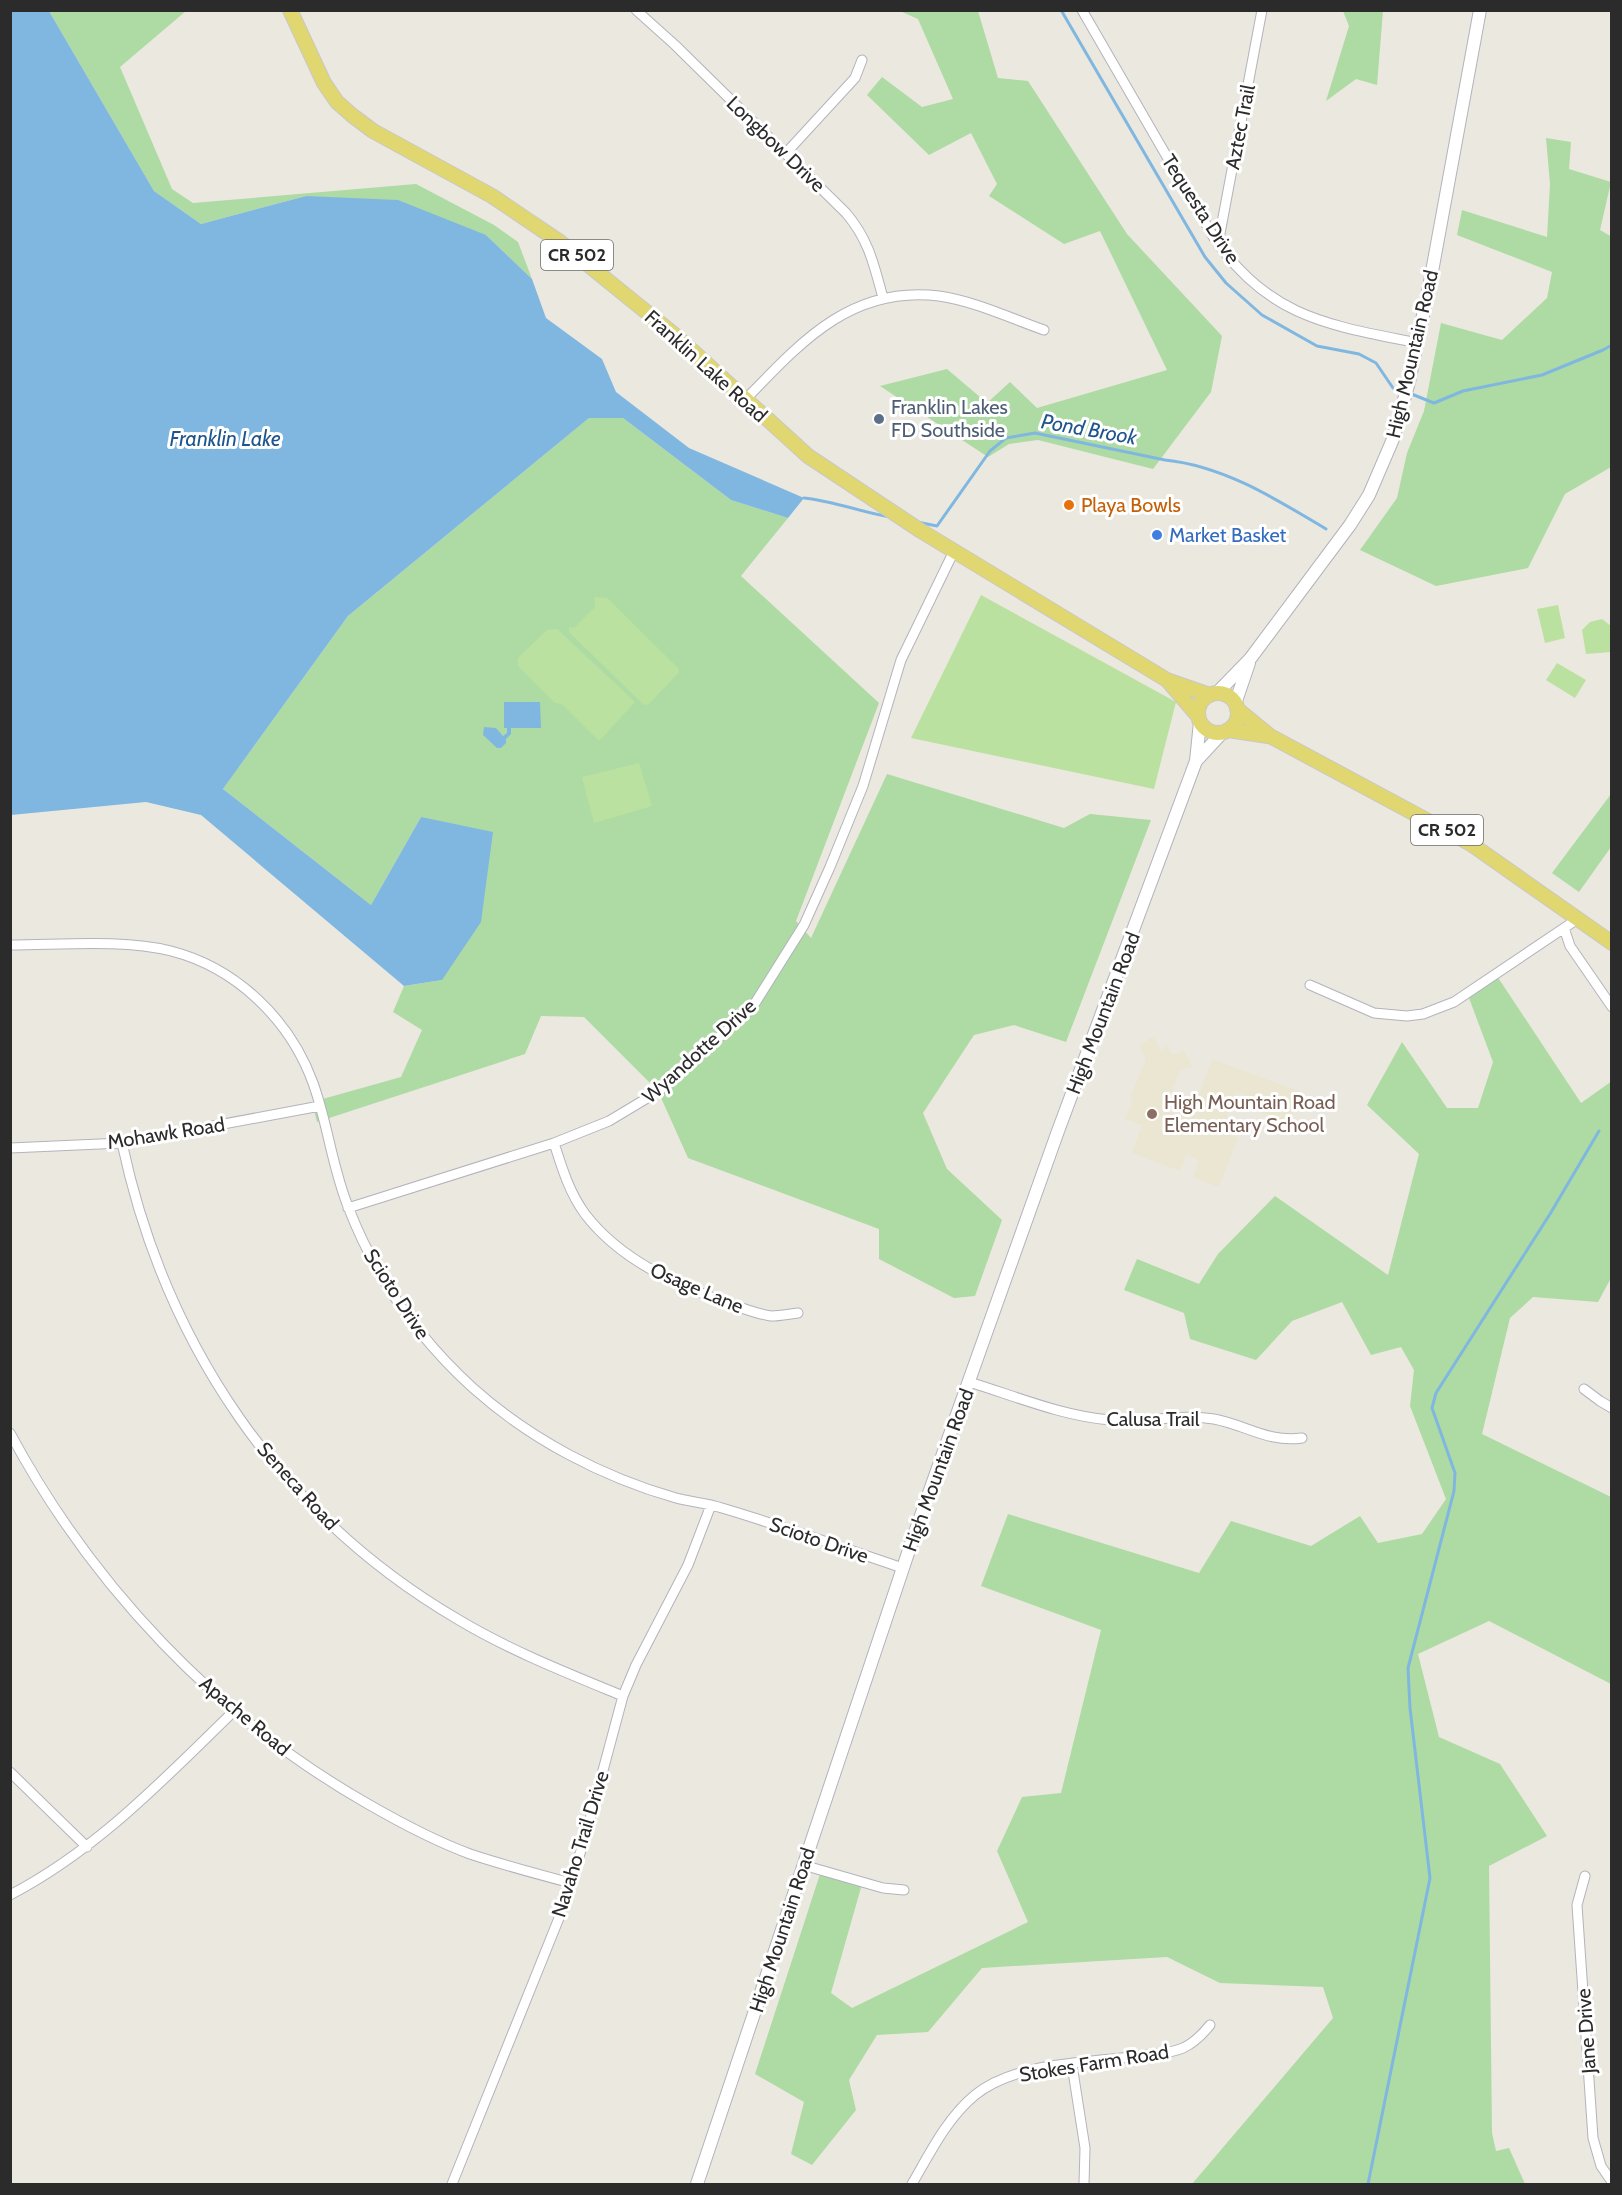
<svg xmlns="http://www.w3.org/2000/svg" width="1622" height="2195" font-family="Cabin,sans-serif">
<style>
.education{fill:#ebe6d1}
.green{fill:#addba3}
.pitch{fill:#bbe1a0}
.water{fill:#80b7e0}
.lines{fill:none;stroke-linecap:round;stroke-linejoin:round}
.stream{stroke:#80b7e0;stroke-width:3}
.minor-casing{stroke:#b3b3bd;stroke-width:11}
.secondary-casing{stroke:#b3b3bd;stroke-width:14}
.primary-casing{stroke:#c8c8c8;stroke-width:16}
.minor{stroke:#fff;stroke-width:9}
.secondary{stroke:#fff;stroke-width:12}
.primary{stroke:#e0d770;stroke-width:14}
.service-dot{fill:#5c6f8a;stroke:#fff;stroke-width:2}
.food-dot{fill:#e8710a;stroke:#fff;stroke-width:2}
.shop-dot{fill:#3f7fe0;stroke:#fff;stroke-width:2}
.education-dot{fill:#8d6e63;stroke:#fff;stroke-width:2}
.labels{text-anchor:middle;dominant-baseline:central;stroke-width:6;stroke-linejoin:round;paint-order:stroke}
.shield{fill:#fff;stroke:#6b6b6b;stroke-width:1.5}
.shield-label{font-size:18px;font-weight:bold;fill:#2b2b2b}
.street-label{font-size:20px;fill:#2b2b2b;stroke:#fff}
.service-label{font-size:20px;fill:#4e5e75;stroke:#fff;text-anchor:start}
.food-label{font-size:20px;fill:#c56008;stroke:#fff;text-anchor:start}
.shop-label{font-size:20px;fill:#366cbe;stroke:#fff;text-anchor:start}
.education-label{font-size:20px;fill:#785e54;stroke:#fff;text-anchor:start}
.water-label{font-size:21px;font-style:italic;fill:#1e558c;stroke:#fff}
</style>
<rect width="100%" height="100%" fill="#ebe8df"/>
<!-- education -->
<path class="education" d="M1154,1036L1160,1050L1168,1046L1172,1055L1184,1050L1192,1066L1180,1070L1165,1110L1190,1119L1212,1059L1301,1092L1290,1123L1242,1105L1245,1094L1236,1092L1222,1131L1238,1138L1219,1187L1193,1178L1199,1160L1186,1155L1180,1171L1132,1153L1142,1125L1125,1119L1133,1100L1130,1098L1146,1058L1139,1046Z"/>
<!-- green -->
<path class="green" d="M49,11H186L120,67L172,189L193,203L416,184L494,225L518,242L532,279L486,235L306,196L201,224L154,191Z
M900,11H978L998,78L1028,81L1127,234L1222,336L1211,392L1153,469L1038,440L1009,444L988,457L880,386L947,369L987,403L1010,382L1037,408L1167,370L1100,231L1064,244L989,196L997,184L971,133L929,155L867,95L882,77L922,107L953,99L918,19Z
M1343,11H1383L1377,85L1356,79L1326,101L1349,26Z
M1546,138L1571,142L1569,169L1611,182L1600,230L1612,237L1611,467L1565,494L1528,568L1436,586L1360,550L1397,498L1407,453L1424,411L1441,323L1502,340L1547,298L1552,272L1457,235L1462,210L1547,237L1550,184Z
M589,418H623L731,500L788,518L741,576L879,703L796,921L811,938L887,774L1064,828L1090,814L1151,820L1066,1042L1014,1025L974,1035L923,1113L947,1169L1002,1220L975,1296L954,1298L879,1259V1229L688,1158L658,1091L584,1017L541,1016L525,1054L317,1122L312,1102L401,1077L422,1030L393,1012L404,986L442,980L421,817L371,905L223,789L348,616Z
M1611,794V847L1579,892L1552,873Z
M1495,973L1581,1103L1612,1081L1611,1278L1598,1302L1533,1297L1510,1318L1482,1434L1611,1497V1684L1489,1621L1418,1654L1439,1737L1500,1764L1547,1836L1489,1866L1492,2133L1496,2151L1509,2148L1525,2184H1192L1333,2018L1323,1987L1220,1983L1167,1957L982,1968L928,2032L877,2035L849,2080L856,2110L812,2165L791,2154L804,2102L755,2074L821,1871L862,1884L831,1993L852,2008L1028,1922L997,1851L1022,1797L1061,1793L1101,1630L981,1586L1008,1514L1199,1573L1231,1521L1311,1546L1360,1516L1378,1543L1422,1534L1446,1499L1410,1406L1414,1370L1401,1347L1371,1355L1342,1302L1292,1321L1256,1360L1190,1339L1184,1313L1124,1290L1137,1259L1199,1284L1218,1254L1275,1196L1388,1275L1419,1154L1367,1105L1402,1042L1447,1108H1478L1493,1062L1466,990Z"/>
<!-- pitch -->
<path class="pitch" d="M981,595L1176,702L1154,789L911,738Z
M594,597L607,598L678,668L679,672L649,704L644,705L569,632V627L574,628L595,607Z
M1558,605L1565,638L1545,643L1537,609Z
M1602,619L1611,626V652L1586,654L1582,630L1590,622Z
M557,629L635,702L599,741L562,704L555,703L518,666V658L547,630Z
M1557,663L1586,680L1575,698L1546,680Z
M639,763L652,806L594,823L582,777Z"/>
<!-- water -->
<path class="water" d="M11,10L49,11L154,191L201,224L306,196L398,200L486,235L532,279L546,318L602,359L616,392L689,448L804,498L788,518L731,500L623,418H589L348,616L223,789L371,905L421,817L493,832L481,922L442,980L404,986L201,815L146,802L11,815Z
M504,702H540L541,728H511V734L506,739V743L501,748H497L483,735L484,727L496,728L503,736L507,733V728H504Z"/>
<g class="lines">
<!-- stream -->
<path class="stream" d="M1061,10L1205,257L1226,283L1262,315L1317,346L1359,354L1376,363L1393,388L1403,391
M1409,393L1434,403L1463,391L1542,375L1603,350L1612,345
M804,498C833,501 861,512 890,517
M917,522L937,526L990,451L1006,438L1035,433L1165,460C1224,466 1276,499 1326,529
M1368,2184L1430,1878L1410,1708L1408,1668L1454,1491L1455,1473L1432,1408L1436,1393L1550,1214L1599,1131"/>
<!-- minor casing -->
<g class="minor-casing">
<path id="minor" d="M636,10L675,45L846,213C869,240 874,265 883,298
M1082,10L1214,238C1269,318 1329,325 1417,343
M786,153L855,78L862,60
M1218,244L1262,10
M745,400C800,343 851,285 939,296C974,301 1010,318 1044,330
M1564,928L1570,946L1612,1007
M10,945C61,945 122,939 171,951C237,968 290,1020 313,1083C328,1124 332,1168 349,1209C376,1278 419,1339 473,1388C530,1439 602,1477 676,1498C691,1502 707,1503 722,1508C783,1526 843,1548 903,1568
M1310,985L1374,1013L1407,1016L1423,1014L1454,1002L1576,920
M122,1143C165,1344 279,1515 459,1620C511,1651 567,1673 623,1696
M554,1143C562,1168 569,1192 585,1214C620,1260 678,1286 731,1304C744,1309 757,1314 771,1316C780,1316 789,1314 798,1313
M10,1148L122,1143L320,1106
M348,1208L554,1143L609,1121L659,1091L752,1008L804,925L830,867L863,786L901,660L954,551
M969,1382C1015,1396 1062,1416 1110,1420C1145,1424 1179,1413 1214,1419C1246,1425 1269,1443 1302,1438
M1584,1389L1600,1401L1612,1408
M10,1433C92,1586 217,1718 368,1804C401,1823 435,1841 470,1854C503,1865 537,1874 571,1883
M10,1772L87,1847
M803,1865L883,1888L904,1890
M1585,1876L1577,1905L1593,2138L1601,2166L1612,2182
M10,1895C98,1849 164,1779 234,1711
M1072,2065L1085,2148L1084,2184
M452,2184L561,1913L584,1841L623,1696L636,1665L688,1565L711,1505
M912,2184C930,2153 947,2118 975,2095C1015,2062 1087,2063 1138,2056C1153,2054 1169,2054 1183,2048C1194,2043 1202,2035 1210,2025"/>
</g>
<!-- secondary casing -->
<g class="secondary-casing">
<path id="secondary" d="M1216,694L1250,659L1350,525L1369,495L1393,439L1409,382L1431,277L1480,10
M1235,704L1249,663
M1196,761L1222,733
M697,2184L913,1538L1058,1131L1196,761L1200,722"/>
</g>
<!-- primary casing -->
<g class="primary-casing">
<path id="primary" d="M290,10L324,83L337,102L353,116L373,131L492,196L560,242L676,336L808,456L921,531L1167,680L1210,695
M1168,681L1198,716
M1198 713a20 20 0 1 1 40 0a20 20 0 1 1-40 0Z
M1237,709L1270,736L1471,844L1612,943
M1228,730L1268,736"/>
</g>
<!-- minor -->
<use href="#minor" class="minor"/>
<!-- secondary -->
<use href="#secondary" class="secondary"/>
<!-- primary -->
<use href="#primary" class="primary"/>
</g>
<!-- markers -->
<circle class="service-dot" cx="879" cy="419" r="6"/>
<circle class="food-dot" cx="1069" cy="505" r="6"/>
<circle class="shop-dot" cx="1157" cy="535" r="6"/>
<circle class="education-dot" cx="1152" cy="1114" r="6"/>
<g class="labels">
<!-- shield labels -->
<g class="shield">
<rect x="541" y="240" width="72" height="30" rx="4.5"/>
<rect x="1411" y="815" width="72" height="30" rx="4.5"/>
</g>
<g class="shield-label">
<text x="577" y="255">CR 502</text>
<text x="1447" y="830">CR 502</text>
</g>
<!-- street labels -->
<g class="street-label">
<text transform="translate(1240 127) rotate(-79)">Aztec Trail</text>
<text transform="translate(776 144) rotate(44)">Longbow Drive</text>
<text transform="translate(1201 209) rotate(57)">Tequesta Drive</text>
<text transform="translate(1412 354) rotate(-77)">High Mountain Road</text>
<text transform="translate(706 366) rotate(42)">Franklin Lake Road</text>
<text transform="translate(1103 1013) rotate(-69)">High Mountain Road</text>
<text transform="translate(699 1051) rotate(-42)">Wyandotte Drive</text>
<text transform="translate(166 1133) rotate(-9)">Mohawk Road</text>
<text transform="translate(697 1288) rotate(23)">Osage Lane</text>
<text transform="translate(397 1294) rotate(57)">Scioto Drive</text>
<text x="1153" y="1419">Calusa Trail</text>
<text transform="translate(938 1470) rotate(-70)">High Mountain Road</text>
<text transform="translate(298 1486) rotate(48)">Seneca Road</text>
<text transform="translate(819 1540) rotate(19)">Scioto Drive</text>
<text transform="translate(245 1716) rotate(40)">Apache Road</text>
<text transform="translate(580 1844) rotate(-73)">Navaho Trail Drive</text>
<text transform="translate(782 1930) rotate(-72)">High Mountain Road</text>
<text transform="translate(1586 2031) rotate(-94)">Jane Drive</text>
<text transform="translate(1094 2063) rotate(-9)">Stokes Farm Road</text>
</g>
<!-- service labels -->
<g class="service-label">
<text x="891" y="407">Franklin Lakes<tspan x="891" dy="23">FD Southside</tspan></text>
</g>
<!-- food labels -->
<g class="food-label">
<text x="1081" y="505">Playa Bowls</text>
</g>
<!-- shop labels -->
<g class="shop-label">
<text x="1169" y="535">Market Basket</text>
</g>
<!-- education labels -->
<g class="education-label">
<text x="1164" y="1102">High Mountain Road<tspan x="1164" dy="23">Elementary School</tspan></text>
</g>
<!-- water labels -->
<g class="water-label">
<text transform="translate(1089 429) rotate(10)">Pond Brook</text>
<text x="225" y="438">Franklin Lake</text>
</g>
</g>
<!-- border -->
<rect width="1622" height="2195" fill="none" stroke="#2b2b2b" stroke-width="24"/>
</svg>
